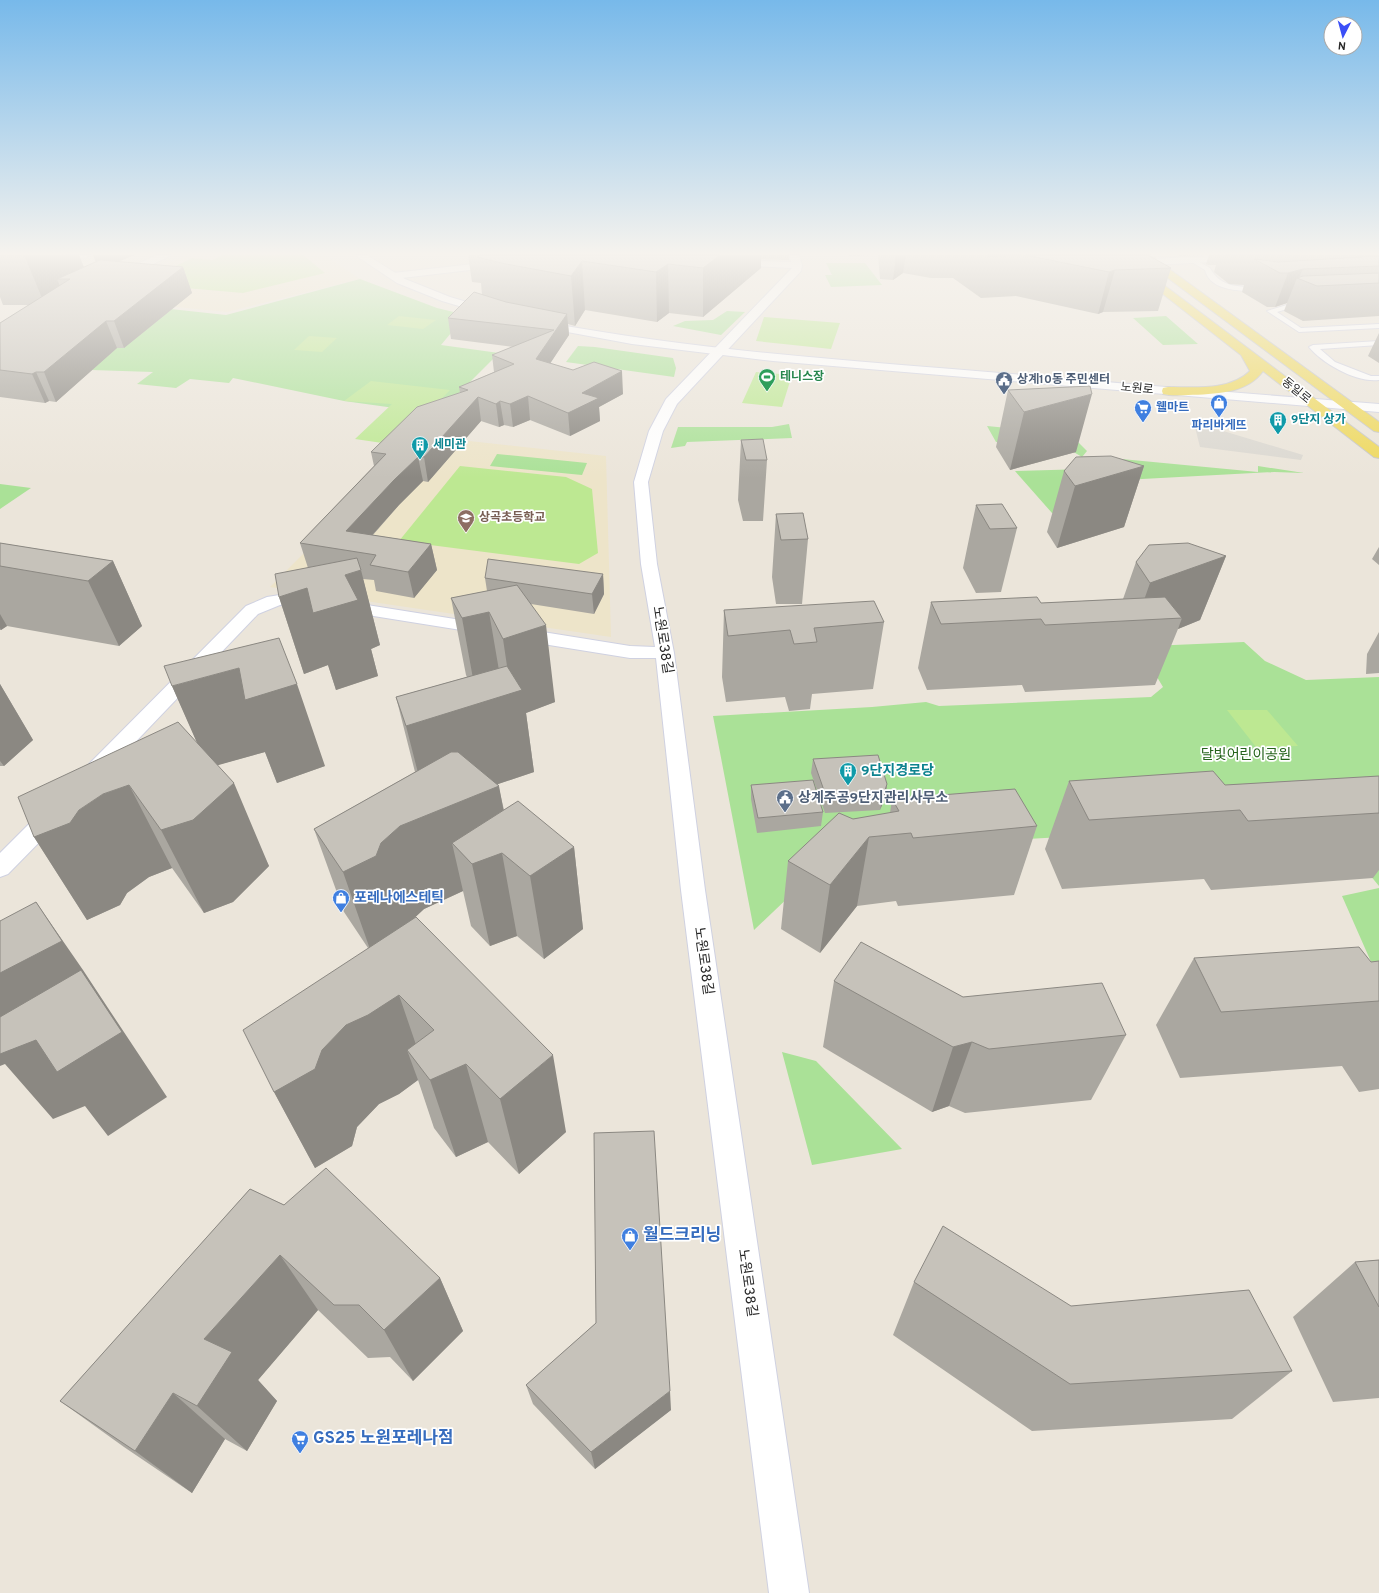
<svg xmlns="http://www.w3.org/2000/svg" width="1379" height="1593" font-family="Overpass,'Noto Sans KR',sans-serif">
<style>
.education{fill:#ede4c9}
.green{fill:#aae197}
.pitch{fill:#bde892}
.plaza{fill:#dbd8d1}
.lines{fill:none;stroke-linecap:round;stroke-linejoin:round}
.service-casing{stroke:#cfd1e1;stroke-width:2}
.minor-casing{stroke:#cfd1e1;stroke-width:2}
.tertiary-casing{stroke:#cfd1e1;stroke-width:2}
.secondary-casing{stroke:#cfd1e1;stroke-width:2}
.primary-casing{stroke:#c7c7c7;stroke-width:2}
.service{fill:#fff;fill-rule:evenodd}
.minor{fill:#fff;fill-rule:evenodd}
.tertiary{fill:#fff;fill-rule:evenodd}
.secondary{fill:#fff;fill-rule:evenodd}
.primary{fill:#eed85c;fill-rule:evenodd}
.wall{fill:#aaa7a0}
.shaded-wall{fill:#8b8882}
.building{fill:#c6c2ba;stroke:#8b8882}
.labels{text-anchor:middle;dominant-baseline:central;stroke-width:3.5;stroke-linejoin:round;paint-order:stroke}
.far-leisure-label{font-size:12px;font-weight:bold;fill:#27864d;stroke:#fff;text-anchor:start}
.far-service-label{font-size:12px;font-weight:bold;fill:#4e5e75;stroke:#fff;text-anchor:start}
.far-street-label{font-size:12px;fill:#282828;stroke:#fff}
.far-shop-label{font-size:12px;font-weight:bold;fill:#366cbe;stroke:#fff;text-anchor:start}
.far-culture-label{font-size:12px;font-weight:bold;fill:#0d838f;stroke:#fff;text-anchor:start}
.far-education-label{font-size:12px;font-weight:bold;fill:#785e54;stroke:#fff;text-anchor:start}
.street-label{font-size:14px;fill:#282828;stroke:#fff}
.park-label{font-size:14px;fill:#24631a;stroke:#fff}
.culture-label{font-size:14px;font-weight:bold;fill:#0d838f;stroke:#fff;text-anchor:start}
.service-label{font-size:14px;font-weight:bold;fill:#4e5e75;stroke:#fff;text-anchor:start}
.shop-label{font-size:14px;font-weight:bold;fill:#366cbe;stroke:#fff;text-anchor:start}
.near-shop-label{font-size:17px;font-weight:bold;fill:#366cbe;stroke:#fff;text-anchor:start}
</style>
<rect width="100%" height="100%" fill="#ebe5da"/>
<!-- education -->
<path class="education" d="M186,255H324L360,279L227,312L94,299Z
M415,435L606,456L611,637L270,587L334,523Z"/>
<!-- green -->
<path class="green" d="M826,263H865L882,285L831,287L825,275H832Z
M360,279L437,308L466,315L441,345L499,353L438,414L344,401L233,378L229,383L190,379L176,388L137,384L153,372L0,367V344L96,301L226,315Z
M727,311L745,312L721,335L673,326L685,321L713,320Z
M1166,316L1198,344L1163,345L1133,318Z
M578,346L595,347L673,358L676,368L674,377L566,362Z
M789,424L792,438L687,442L685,446L671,448L678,427H772Z
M987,426L1049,432H1068L1087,451L1082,457L1062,445L1038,442H996Z
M497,454L587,463L582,475L490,466Z
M1111,458L1258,472V466L1304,473L1274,472L1105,481Z
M1086,469L1128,513H1052L1015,471Z
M0,484L31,488L0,509Z
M1244,642L1265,661L1306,680L1379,677V886L1345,845L1188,830L1027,839L816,871L754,930L713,716L872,707L926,702L939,706L1151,697L1163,687L1145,657L1150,646Z
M1379,888V980L1342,896Z
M782,1052L816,1061L902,1149L812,1165Z"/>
<!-- pitch -->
<path class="pitch" d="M222,255H303L325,273L243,293L140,284L192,258L213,260Z
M399,316L436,320L423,329L387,325Z
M764,317L840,323L831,349L756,341Z
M309,336L337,338L322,352L294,350Z
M756,372L792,375L782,407L742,403Z
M371,381L450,390L396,445L355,439L392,404L344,401Z
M460,466L566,477L592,489L598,553L579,564L399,541Z
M1227,710H1267L1298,746L1256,747Z"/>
<!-- plaza -->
<path class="plaza" d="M1195,427L1220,430L1303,455L1301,460L1200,447Z"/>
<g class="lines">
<!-- service casing -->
<g class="service-casing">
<path id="service" d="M1190,259H1194L1210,268C1221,289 1241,286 1262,288L1265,290L1262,292C1243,290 1211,293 1205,270L1190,261Z
M1305,303L1307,304V306L1290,308L1277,312L1301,328L1379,324V328L1299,332L1267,311L1290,304Z
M1379,341V345L1320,349L1335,362L1371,376H1379V380C1357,383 1323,364 1309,347L1313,345Z"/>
</g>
<!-- minor casing -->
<g class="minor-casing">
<path id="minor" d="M68,255H90L85,258L0,272V266Z
M789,255H799L802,265L801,271L677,404L663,431L648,482L657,564L674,653L705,890L809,1593H769L681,890L656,658H630L518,640L512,638L509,634L512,630L518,628L630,646L655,647L641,564L634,482L649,431L666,399L792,268L732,265L728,264L727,262L728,260L791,262Z
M1230,255H1289L1284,258L1153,265L1148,262L1153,259Z
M500,261L504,262L505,264L504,266L393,279L388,276L393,273Z
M286,594L316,597L319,601L316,605L310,606L280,605L258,614L101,778L93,780L85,778L82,773L85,768L246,606L267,597Z
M342,601L486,624L492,625L495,629L492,633L486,634L336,610L333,606L336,602Z
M54,805L62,807L65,813L62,819L8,874L0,877V853L46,807Z"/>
</g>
<!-- tertiary casing -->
<g class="tertiary-casing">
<path id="tertiary" d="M157,255H170L168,257L121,279L117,280L112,277L113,275Z"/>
</g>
<!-- secondary casing -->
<g class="secondary-casing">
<path id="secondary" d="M355,255H367L405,279L450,297L494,310L496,312L490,315L486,314L442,301L397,283Z
M539,321C675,347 813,358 952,369C1094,381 1237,393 1379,404V412L773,361L632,344L535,326L533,324L535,322Z"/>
</g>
<!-- primary casing -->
<g class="primary-casing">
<path id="primary" d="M1113,255H1124L1379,447V458L1374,457L1263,371C1247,394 1214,394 1188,395C1180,395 1171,396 1163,394L1162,391L1163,388L1168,387C1195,387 1230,391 1250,371L1241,355Z
M1141,255H1150L1379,422V432L1374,431L1141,258Z"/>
</g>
<!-- service -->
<use href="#service" class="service"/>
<!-- minor -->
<use href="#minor" class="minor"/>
<!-- tertiary -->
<use href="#tertiary" class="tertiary"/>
<!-- secondary -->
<use href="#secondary" class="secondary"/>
<!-- primary -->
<use href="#primary" class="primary"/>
</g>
<!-- wall -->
<path class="wall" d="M0,255H79L84,267L96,262L93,255H134L118,262L183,267L192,293L124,348H117L56,402L49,401L45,403L0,397V323L29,305H3L0,297Z
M468,255H789V260L761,259V268L703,317L669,313L657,322L585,310L575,326L568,324L569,335L550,363L623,394L599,407L600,421L570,436L530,420L513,427L504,425L499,427L481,421L428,482L423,481L399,505L373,535L431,544L437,570L414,598L376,591L374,580L363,579L380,645L371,649L378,676L336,690L328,665L304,674L279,597L308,568L300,543L374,466L371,452L460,393L459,387L494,372L492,355L513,347L451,339L448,318L482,295L481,283L472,282Z
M848,255H1148L1171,268L1158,311L1103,312L1098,314L1016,296L981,298L953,278H931L903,273L893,280L880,279L878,255L849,256Z
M1177,255H1203L1180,256Z
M1209,255H1379V316L1303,321L1284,311L1287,303L1275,307H1267L1242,292L1244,285L1229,284L1214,272L1216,265H1209L1206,264Z
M1379,333V363L1368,356Z
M1008,390L1076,452L1010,470L996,447Z
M741,440L767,460L763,521H743L738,500Z
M1144,466L1124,527L1057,548L1047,532L1064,471Z
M976,505L1017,528L1001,592L976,593L963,568Z
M776,514L808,539L802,604H776L772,577Z
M0,543L113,561L142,626L119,646L7,626L1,630H0Z
M1379,547V565L1372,559Z
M1226,556L1200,620L1178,629L1155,685L1025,692L1022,685L927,690L918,668L931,602L1041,603L1123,599L1136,562Z
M603,574L604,594L594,614L531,604L555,702L526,713L534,772L498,784L504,810L574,847L583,929L544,959L517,936L490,946L471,926L463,891L424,909L414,918L566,1132L519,1174L488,1142L456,1157L434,1128L418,1080L399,1094L379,1104L357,1127L352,1146L315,1168L274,1092L368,948L344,912L314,829L415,772L396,697L467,677L466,675L451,598L487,591L485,578Z
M724,610L884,622L873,689L812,694L810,709L789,711L785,697L726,702L722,677Z
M1379,632V673L1366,674L1367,654Z
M0,684L33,740L4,766H0Z
M172,686L325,766L277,783L265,752L217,765L269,866L233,902L204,913L172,868L149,877L127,893L120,905L87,920L34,837L198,744Z
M813,759L887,784L885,798L880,810L825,813L811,773Z
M1379,776V870L1373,878L1211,890L1204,879L1062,889L1045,849L1069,781L1225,785Z
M751,785L823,812L821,826L757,833L751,799Z
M892,799L1037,826L1014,895L898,906L896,901L857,906L820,953L781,929L788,861L853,819L890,813Z
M1194,958L1371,962L1379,961V1089L1359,1092L1342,1066L1180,1078L1156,1025Z
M834,981L963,997L1126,1035L1091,1100L965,1113L949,1106L932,1112L823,1047Z
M250,1189L440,1278L463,1331L413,1381L390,1357L368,1358L318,1310L258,1380L277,1401L247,1451L225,1439L192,1493L124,1447L60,1401Z
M1379,1260V1398L1333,1402L1293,1317L1355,1262Z
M914,1282L1071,1306L1292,1371L1232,1419L1032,1431L893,1335Z
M596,1323L671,1410L595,1469L533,1404L526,1385Z"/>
<!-- shaded-wall -->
<path class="shaded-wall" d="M24,255H79L90,284L70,279H57L64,296L45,305Z
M93,255H134L99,270Z
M720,255H761V268L703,317V268Z
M896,255H906L903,273L893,280Z
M582,261L585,310L575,326L571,276Z
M668,264L669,313L657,322L656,272Z
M183,267L192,293L124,348L114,321Z
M1303,269L1299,278H1297L1287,303L1275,307L1288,273Z
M1115,270L1103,312L1098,314L1109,272Z
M567,314L569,335L538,382L536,359Z
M106,321L117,348L56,402L44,372Z
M622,371L623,394L599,407L600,421L570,436L568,413L582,393Z
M36,372L49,401L45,403L32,374Z
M1092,394L1076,452L1010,470L1024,412Z
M528,396L530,420L513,427L510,404Z
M478,397L481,421L428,482L424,457Z
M500,401L504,425L499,427L496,404Z
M418,457L423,481L399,505L357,552L346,531L394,480Z
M1144,466L1124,527L1057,548L1075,486Z
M431,544L437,570L414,598L408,572Z
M1226,556L1200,620L1178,629L1182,618L1137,620L1150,583Z
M113,561L142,626L119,646L88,581Z
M361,570L380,645L371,649L378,676L336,690L328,665L304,674L279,597Z
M603,574L604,594L594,614L592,594Z
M489,612L502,688L476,695L462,618Z
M0,614L7,626L1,630L0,628Z
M546,625L555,702L526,713L534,772L427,808L406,726L511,693L503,639Z
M239,668L297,684L325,766L277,783L265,752L208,768L172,686Z
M0,684L33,740L4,766L0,761Z
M234,783L269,866L233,902L204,913L161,830Z
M887,784L885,798L880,810L883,796Z
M129,785L172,868L149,877L127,893L120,905L87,920L34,837L79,810L103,794Z
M499,786L513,862L502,853L517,936L490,946L472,864L452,843L463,891L424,909L406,926L372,955L343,872L381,843L400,826Z
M869,837L857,906L820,953L830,885Z
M574,847L583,929L544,959L530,876Z
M36,902L83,970L108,1008L167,1097L108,1136L85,1106L53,1119L5,1064L0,1066V973Z
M399,995L426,1074L407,1050L418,1080L399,1094L379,1104L357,1127L352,1146L315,1168L274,1092L322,1050L346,1025Z
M972,1042L949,1106L932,1112L953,1047Z
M553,1055L566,1132L519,1174L500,1099Z
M466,1064L488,1142L456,1157L430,1080Z
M280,1255L318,1310L258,1380L277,1401L247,1451L197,1406L204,1339Z
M440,1278L463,1331L413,1381L384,1330Z
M670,1391L671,1410L595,1469L591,1452Z
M173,1393L225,1439L192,1493L135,1451Z"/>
<!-- building -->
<path class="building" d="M480,255H720L703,268L668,264L656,272L582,261L571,276L506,264L477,257Z
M987,255H1021L989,256Z
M1025,255H1148L1171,268L1115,270L1109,272Z
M1379,256V266L1303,269L1288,273H1280L1254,259L1278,262Z
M100,260L183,267L114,321H106L44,372H36L32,374L0,370V323L70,279H57Z
M1379,273V283L1317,286L1297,278L1303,276Z
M474,292L506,302L567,314L536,359L573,370L594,362L622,371L582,393L599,398L568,413L528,396L510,404L500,401L496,404L478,397L424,457H418L394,480L346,531L431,544L408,572L370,565L376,555L300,543L386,454L371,452L417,407L468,390L459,387L514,364L492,355L554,330L448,318Z
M1090,386L1092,394L1024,412L1008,390Z
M763,439L767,460H746L741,440Z
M1111,456L1144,466L1075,486L1064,471L1076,457Z
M1002,504L1017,528L990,529L976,505Z
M803,513L808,539L781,540L776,514Z
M0,543L113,561L88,581L0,566Z
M1188,543L1226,556L1150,583L1136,562L1149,545Z
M357,558L361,570L345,575L358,600L313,613L307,588L279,597L275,574Z
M488,559L603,574L592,594L485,578Z
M517,585L546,625L503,639L489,612L462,618L451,598Z
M1037,597L1041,603L1165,597L1182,618L1045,625L1041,619L941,624L931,602Z
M874,601L884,622L814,628L817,642L794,644L790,630L728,636L724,610Z
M279,638L297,684L245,700L239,668L172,686L164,666Z
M507,666L522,690L406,726L396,697Z
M178,722L234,783L193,820L161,830L129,785L103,794L79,810L70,823L34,837L18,797Z
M451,752H458L499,786L400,826L381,843L376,856L343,872L314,829Z
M878,755L887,784L883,796L827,799L813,759Z
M1213,771L1225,785L1379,776V813L1248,821L1240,810L1089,820L1069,781Z
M813,780L823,812L758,818L751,785Z
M1015,789L1037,826L913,838L911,833L869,837L830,885L788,861L839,813L853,819L899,811L892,799Z
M518,801L574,847L530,876L502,853L472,864L452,843Z
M36,902L62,941L0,973V921Z
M416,917L553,1055L500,1099L466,1064L430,1080L407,1050L434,1030L399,995L368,1015L346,1025L322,1050L315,1069L274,1092L243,1030Z
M861,942L963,997L1102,983L1126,1035L989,1049L972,1042L953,1047L834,981Z
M1359,947L1371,962L1379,961V1001L1221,1012L1194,958Z
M81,970L122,1032L57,1072L36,1040L0,1054V1017Z
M654,1131L670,1391L591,1452L526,1385L596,1323L594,1133Z
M326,1168L440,1278L384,1330L359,1305H334L280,1255L204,1339L232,1352L197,1406L173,1393L135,1451L60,1401L250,1189L284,1205Z
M943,1226L1071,1306L1249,1290L1292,1371L1070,1384L914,1282Z
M1379,1260V1307L1355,1262Z"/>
<!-- sky -->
<linearGradient id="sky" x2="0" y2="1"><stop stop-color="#77b9ea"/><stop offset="0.53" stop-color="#f6f3ee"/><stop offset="1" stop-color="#f6f3ee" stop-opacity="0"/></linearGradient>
<rect width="1379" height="478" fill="url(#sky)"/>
<!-- icons -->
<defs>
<g id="stadium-pin" transform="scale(0.9)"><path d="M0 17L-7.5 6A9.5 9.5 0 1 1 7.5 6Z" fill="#2e9e5b" stroke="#fff"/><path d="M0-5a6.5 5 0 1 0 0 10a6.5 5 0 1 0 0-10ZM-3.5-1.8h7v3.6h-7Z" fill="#fff"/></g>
<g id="civic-pin" transform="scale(0.9)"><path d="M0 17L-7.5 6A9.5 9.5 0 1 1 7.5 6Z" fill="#5c6f8a" stroke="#fff"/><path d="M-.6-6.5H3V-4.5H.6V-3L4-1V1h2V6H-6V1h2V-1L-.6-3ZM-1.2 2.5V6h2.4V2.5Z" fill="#fff"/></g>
<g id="shop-pin" transform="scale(0.9)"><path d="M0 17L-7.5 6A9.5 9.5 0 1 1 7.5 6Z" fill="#3f7fe0" stroke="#fff"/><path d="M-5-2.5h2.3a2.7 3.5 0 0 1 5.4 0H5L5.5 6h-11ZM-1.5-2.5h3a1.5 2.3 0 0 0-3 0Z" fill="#fff"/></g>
<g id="supermarket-pin" transform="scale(0.9)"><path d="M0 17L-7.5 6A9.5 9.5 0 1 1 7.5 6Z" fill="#3f7fe0" stroke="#fff"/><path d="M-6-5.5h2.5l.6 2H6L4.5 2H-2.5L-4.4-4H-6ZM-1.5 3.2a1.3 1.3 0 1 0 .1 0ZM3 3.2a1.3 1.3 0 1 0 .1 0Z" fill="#fff"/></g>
<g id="building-pin" transform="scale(0.9)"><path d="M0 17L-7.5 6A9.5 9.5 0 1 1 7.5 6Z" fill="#0f9aa8" stroke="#fff"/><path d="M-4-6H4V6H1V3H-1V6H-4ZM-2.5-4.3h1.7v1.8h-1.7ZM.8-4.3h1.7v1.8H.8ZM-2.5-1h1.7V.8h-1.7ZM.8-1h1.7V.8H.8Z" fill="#fff"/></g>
<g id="school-pin" transform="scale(0.9)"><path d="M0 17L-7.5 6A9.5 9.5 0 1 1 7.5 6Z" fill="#8d6e63" stroke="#fff"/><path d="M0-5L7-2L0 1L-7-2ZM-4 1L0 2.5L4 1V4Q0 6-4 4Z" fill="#fff"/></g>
</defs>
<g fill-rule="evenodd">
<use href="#stadium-pin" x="767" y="377"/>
<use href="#civic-pin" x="1004" y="380"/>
<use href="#shop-pin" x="1219" y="403"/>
<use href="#supermarket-pin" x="1143" y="408"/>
<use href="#building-pin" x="1278" y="420"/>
<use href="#building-pin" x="420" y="445"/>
<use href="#school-pin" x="466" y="518"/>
<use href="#building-pin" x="848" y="771"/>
<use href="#civic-pin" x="785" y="798"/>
<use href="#shop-pin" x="341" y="898"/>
<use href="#shop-pin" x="630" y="1236"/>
<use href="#supermarket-pin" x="300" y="1439"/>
</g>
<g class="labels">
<!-- far-leisure labels -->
<g class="far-leisure-label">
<text x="780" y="377">테니스장</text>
</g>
<!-- far-service labels -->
<g class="far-service-label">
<text x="1017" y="380">상계10동 주민센터</text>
</g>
<!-- far-street labels -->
<g class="far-street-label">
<text transform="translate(1137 389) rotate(5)">노원로</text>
<text transform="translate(1296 391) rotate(39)">동일로</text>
</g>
<!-- far-shop labels -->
<g class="far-shop-label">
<text x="1156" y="408">웰마트</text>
<text x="1219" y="426" text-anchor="middle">파리바게뜨</text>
</g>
<!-- far-culture labels -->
<g class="far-culture-label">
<text x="1291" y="420">9단지 상가</text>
<text x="433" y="445">세미관</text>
</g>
<!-- far-education labels -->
<g class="far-education-label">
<text x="479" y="518">상곡초등학교</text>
</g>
<!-- street labels -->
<g class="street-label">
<text transform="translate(662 640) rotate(81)">노원로38길</text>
<text transform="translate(703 961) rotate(82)">노원로38길</text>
<text transform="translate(747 1283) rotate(82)">노원로38길</text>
</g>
<!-- park labels -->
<g class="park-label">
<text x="1246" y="755">달빛어린이공원</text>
</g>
<!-- culture labels -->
<g class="culture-label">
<text x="861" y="771">9단지경로당</text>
</g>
<!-- service labels -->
<g class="service-label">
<text x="798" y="798">상계주공9단지관리사무소</text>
</g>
<!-- shop labels -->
<g class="shop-label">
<text x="354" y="898">포레나에스테틱</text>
</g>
<!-- near-shop labels -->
<g class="near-shop-label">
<text x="643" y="1236">월드크리닝</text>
<text x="313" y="1439">GS25 노원포레나점</text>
</g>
</g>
<!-- north arrow -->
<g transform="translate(1343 36) rotate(186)"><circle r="19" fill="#ffffff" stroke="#a9a9a9"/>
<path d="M0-3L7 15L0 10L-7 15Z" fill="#3b4ff7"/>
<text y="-6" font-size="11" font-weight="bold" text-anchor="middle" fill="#282828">N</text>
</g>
</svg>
